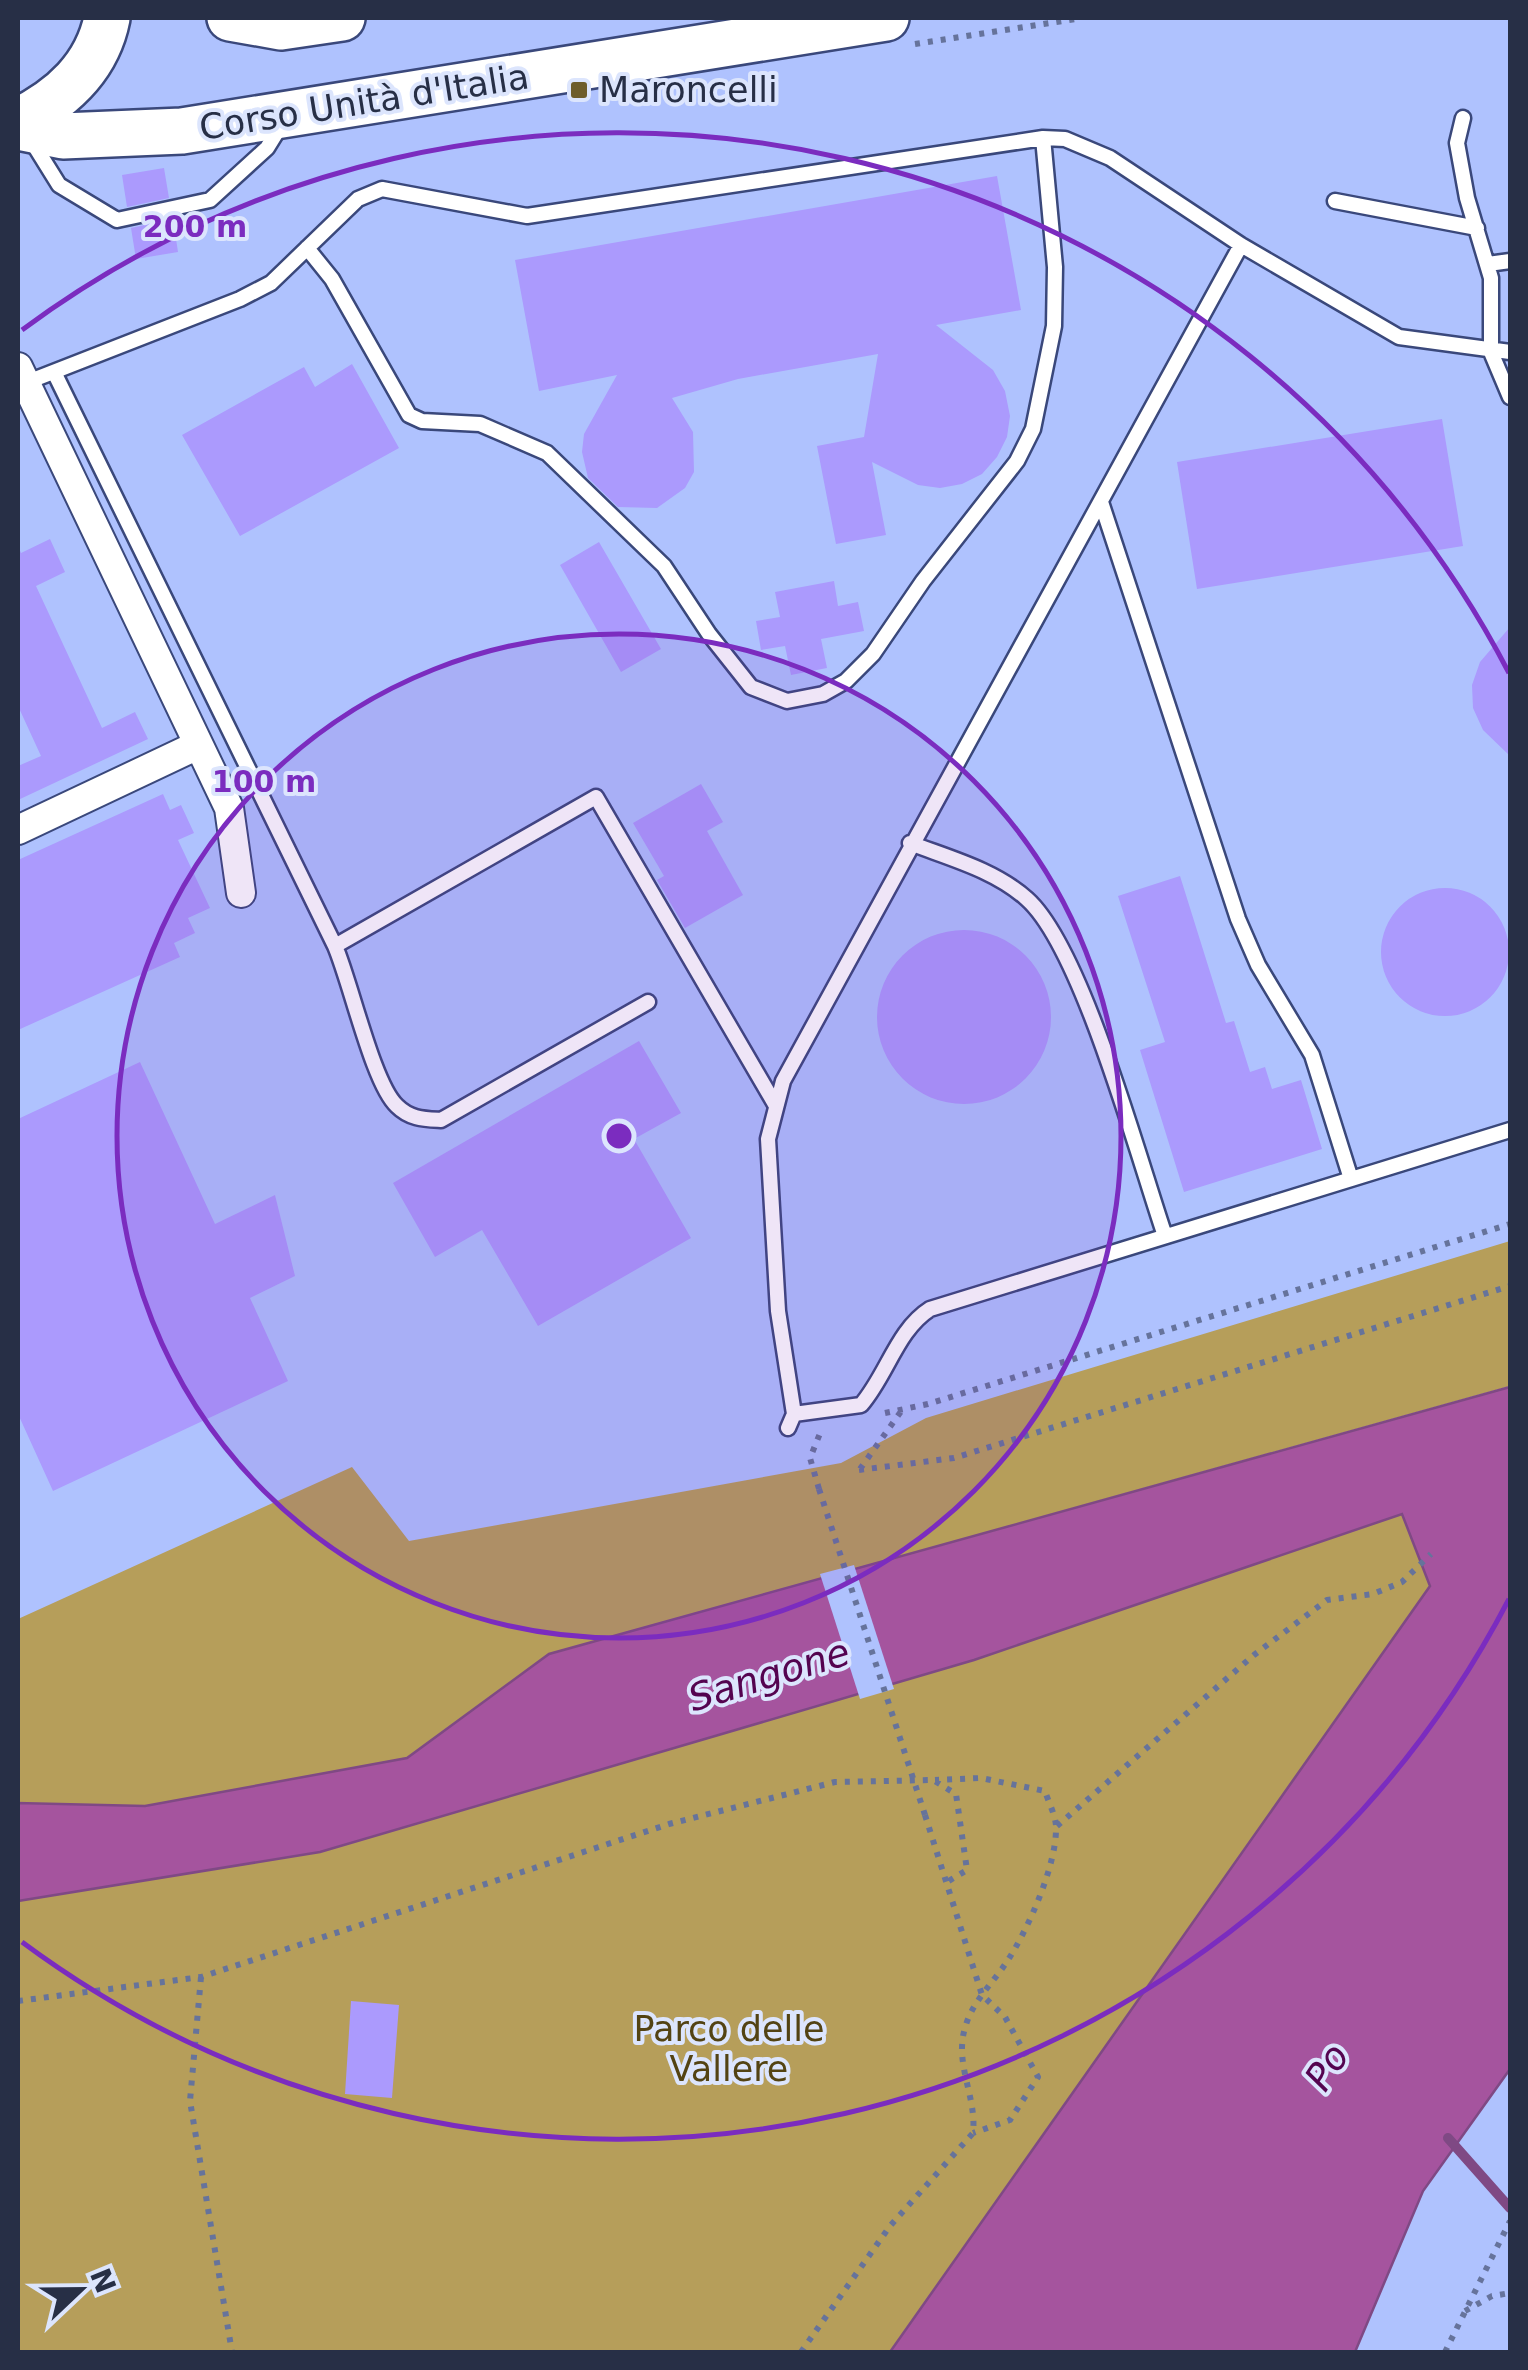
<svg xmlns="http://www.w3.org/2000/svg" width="1528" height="2370" font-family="'DejaVu Sans',sans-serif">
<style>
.green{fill:#b69e5a}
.water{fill:#a5549e;stroke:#7f4984;stroke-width:2.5}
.pier{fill:#afc2fe}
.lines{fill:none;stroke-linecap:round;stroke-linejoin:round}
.stream{stroke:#7f4984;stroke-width:10}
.building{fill:#ab9afd}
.lane-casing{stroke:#3a487b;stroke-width:19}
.street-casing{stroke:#3a487b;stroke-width:32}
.primary-casing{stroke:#3a487b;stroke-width:50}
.path{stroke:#66739b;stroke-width:6;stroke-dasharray:5 8;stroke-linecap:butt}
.lane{stroke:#fff;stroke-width:14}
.street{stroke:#fff;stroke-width:28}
.primary{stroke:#fff;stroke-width:45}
.path-bridge{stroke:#66739b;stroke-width:6;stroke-dasharray:5 8;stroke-linecap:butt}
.ring{fill:none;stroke:#7b2cbf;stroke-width:5}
.poi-dot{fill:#6e5d2a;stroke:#dce5fd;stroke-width:4}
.labels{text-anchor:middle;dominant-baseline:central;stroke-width:8;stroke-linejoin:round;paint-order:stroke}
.poi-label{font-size:35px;fill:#272f46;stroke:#dce5fd;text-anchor:start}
.street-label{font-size:35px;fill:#272f46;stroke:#dce5fd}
.park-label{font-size:35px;fill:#534313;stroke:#dce5fd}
.water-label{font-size:38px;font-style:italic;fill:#540450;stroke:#dce5fd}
.centre{fill:#7b2cbf;stroke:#dce5fd;stroke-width:5}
.ring-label{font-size:30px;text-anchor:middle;font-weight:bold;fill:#7b2cbf;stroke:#dce5fd;stroke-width:8;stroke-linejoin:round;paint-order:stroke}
</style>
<rect width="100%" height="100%" fill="#afc2fe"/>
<!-- green -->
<path class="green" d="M1510,1241V1386L549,1654L407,1758L145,1806L18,1803V1619L352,1467L409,1541L841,1463L926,1418Z
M1402,1514L1430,1586L890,2352H18V1901L320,1852L974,1660Z"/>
<!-- water -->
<path class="water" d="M1510,1387V2069L1423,2191L1355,2352H890L1430,1586L1402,1514L974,1660L320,1852L18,1901V1803L145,1806L407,1758L549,1654Z"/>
<!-- pier -->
<path class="pier" d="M854,1565L894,1689L860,1699L820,1574Z"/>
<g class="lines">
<!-- stream -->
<path class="stream" d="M1448,2138L1510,2208"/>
</g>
<!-- building -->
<path class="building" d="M164,168L169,198L127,207L122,175Z
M997,176L1021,310L936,325L993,370L1005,391L1010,416L1007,437L997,457L982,474L962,484L940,488L918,485L872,462L886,535L836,544L817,446L864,437L878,354L738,379L672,398L693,432L694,472L685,488L657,508L618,507L588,478L582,452L584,434L617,375L539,391L515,260Z
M173,219L178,252L136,259L131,228Z
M352,364L399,448L240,536L182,435L304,367L315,387Z
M1442,419L1463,546L1197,589L1177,462Z
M50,539L65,572L36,586L102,728L135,712L148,739L18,800V766L41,756L18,706V546L21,553Z
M599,542L661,649L621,672L560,565Z
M834,581L838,606L858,602L864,631L821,639L827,668L791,675L785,646L761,650L756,621L780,617L775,592Z
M1510,627V756L1483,730L1473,708L1472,685L1480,662Z
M701,784L723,822L707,831L743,895L685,928L657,880L664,876L633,823Z
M163,794L170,810L181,805L194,833L178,840L210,908L188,918L195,933L174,943L180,957L18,1030V860Z
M1180,876L1226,1023L1234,1021L1250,1072L1265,1067L1272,1089L1301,1080L1322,1149L1184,1192L1140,1050L1165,1042L1118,896Z
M1381 952a64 64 0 1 1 128 0a64 64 0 1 1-128 0Z
M877 1017a87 87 0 1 1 174 0a87 87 0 1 1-174 0Z
M639,1041L681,1113L634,1139L691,1238L538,1326L482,1230L435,1257L393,1183Z
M140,1062L215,1224L275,1195L295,1276L250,1298L288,1381L53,1491L18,1414V1119Z
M351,2001L399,2005L392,2098L345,2094Z"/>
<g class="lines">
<!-- lane casing -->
<g class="lane-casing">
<path id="lane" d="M1463,118L1457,143L1467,198L1491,278V352L1510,397
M31,140L59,185L117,220L210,200L267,148L280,127
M1335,201L1477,228
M307,248L332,279L409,415L422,421L480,424L547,453L664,566L709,634L751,687L787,701L823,694L846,681L873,654L923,581L1017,461L1033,429L1054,326L1055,267L1043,138
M1488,264L1510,261
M54,372L335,946L596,797L776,1106
M25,383L240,299L271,283L358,199L382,189L527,216L1043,138L1065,139L1110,158L1241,245L1399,337L1510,352
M1101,502L1238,919L1258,965L1312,1055L1351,1179
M910,843C949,858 995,870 1027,899C1082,948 1138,1157 1165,1236
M335,946C351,983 373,1084 397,1106C410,1119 424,1119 441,1120L648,1002
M794,1414L861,1405C887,1375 897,1330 930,1309L1510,1130
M788,1428L794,1414L778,1311L768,1139L783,1081L1241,245"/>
</g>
<!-- street casing -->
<g class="street-casing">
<path id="street" d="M18,367L229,808L241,893
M18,830L198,745"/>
</g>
<!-- primary casing -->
<g class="primary-casing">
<path id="primary" d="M230,18L281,27L342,18
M18,121C62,99 97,68 107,18
M18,127L63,136L182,131L886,18"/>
</g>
<!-- path -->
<path class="path" d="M915,44L1082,18
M885,1413L928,1404L1510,1224
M860,1469L902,1410
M859,1470L954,1458L1510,1286
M819,1489L810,1458L821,1431
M925,1815L982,1995L1005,2017L1038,2077L1010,2120L973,2133
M1057,1826L1254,1655L1327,1600L1373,1594L1402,1582L1431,1554
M201,1977L190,2101L232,2352
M18,2001L201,1977L669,1824L835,1782L933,1780L956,1794L967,1870L947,1882
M1465,2311L1492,2296L1510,2293
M801,2352L890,2226L973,2133C977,2097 954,2064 965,2028C972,2002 992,1984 1006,1963C1027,1932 1057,1865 1056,1827C1056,1816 1048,1801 1045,1791L981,1778L935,1780
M1445,2352L1510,2221"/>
<!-- lane -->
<use href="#lane" class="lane"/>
<!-- street -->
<use href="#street" class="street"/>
<!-- primary -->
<use href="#primary" class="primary"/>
<!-- path-bridge -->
<path class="path-bridge" d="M819,1489L925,1815"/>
</g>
<!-- distance rings -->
<circle cx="619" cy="1136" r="502" fill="#7b2cbf" fill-opacity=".12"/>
<g class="ring">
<circle cx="619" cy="1136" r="502"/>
<path d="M1509 1599A1003 1003 0 0 1 22 1942M22 330A1003 1003 0 0 1 1509 673"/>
</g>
<!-- markers -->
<rect class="poi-dot" x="569" y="80" width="20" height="20" rx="5"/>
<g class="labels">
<!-- poi labels -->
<g class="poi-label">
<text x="599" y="90">Maroncelli</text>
</g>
<!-- street labels -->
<g class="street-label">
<text transform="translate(364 102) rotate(-9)">Corso Unità d'Italia</text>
</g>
<!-- park labels -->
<g class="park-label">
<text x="729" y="2029">Parco delle<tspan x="729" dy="40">Vallere</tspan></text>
</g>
<!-- water labels -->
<g class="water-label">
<text transform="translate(769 1675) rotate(-17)">Sangone</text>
<text transform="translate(1327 2067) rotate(-57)">Po</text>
</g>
</g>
<circle cx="619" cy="1136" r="15" class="centre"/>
<g class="ring-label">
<text x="195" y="237">200 m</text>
<text x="264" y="792">100 m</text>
</g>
<!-- border -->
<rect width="1528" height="2370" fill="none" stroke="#272f46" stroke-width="40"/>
<!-- north arrow -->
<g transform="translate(80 2290) rotate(68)" stroke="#dce5fd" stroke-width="8" paint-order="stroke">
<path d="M0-8L18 38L0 25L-18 38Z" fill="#272f46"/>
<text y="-15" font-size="28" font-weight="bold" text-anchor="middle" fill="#272f46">N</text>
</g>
</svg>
